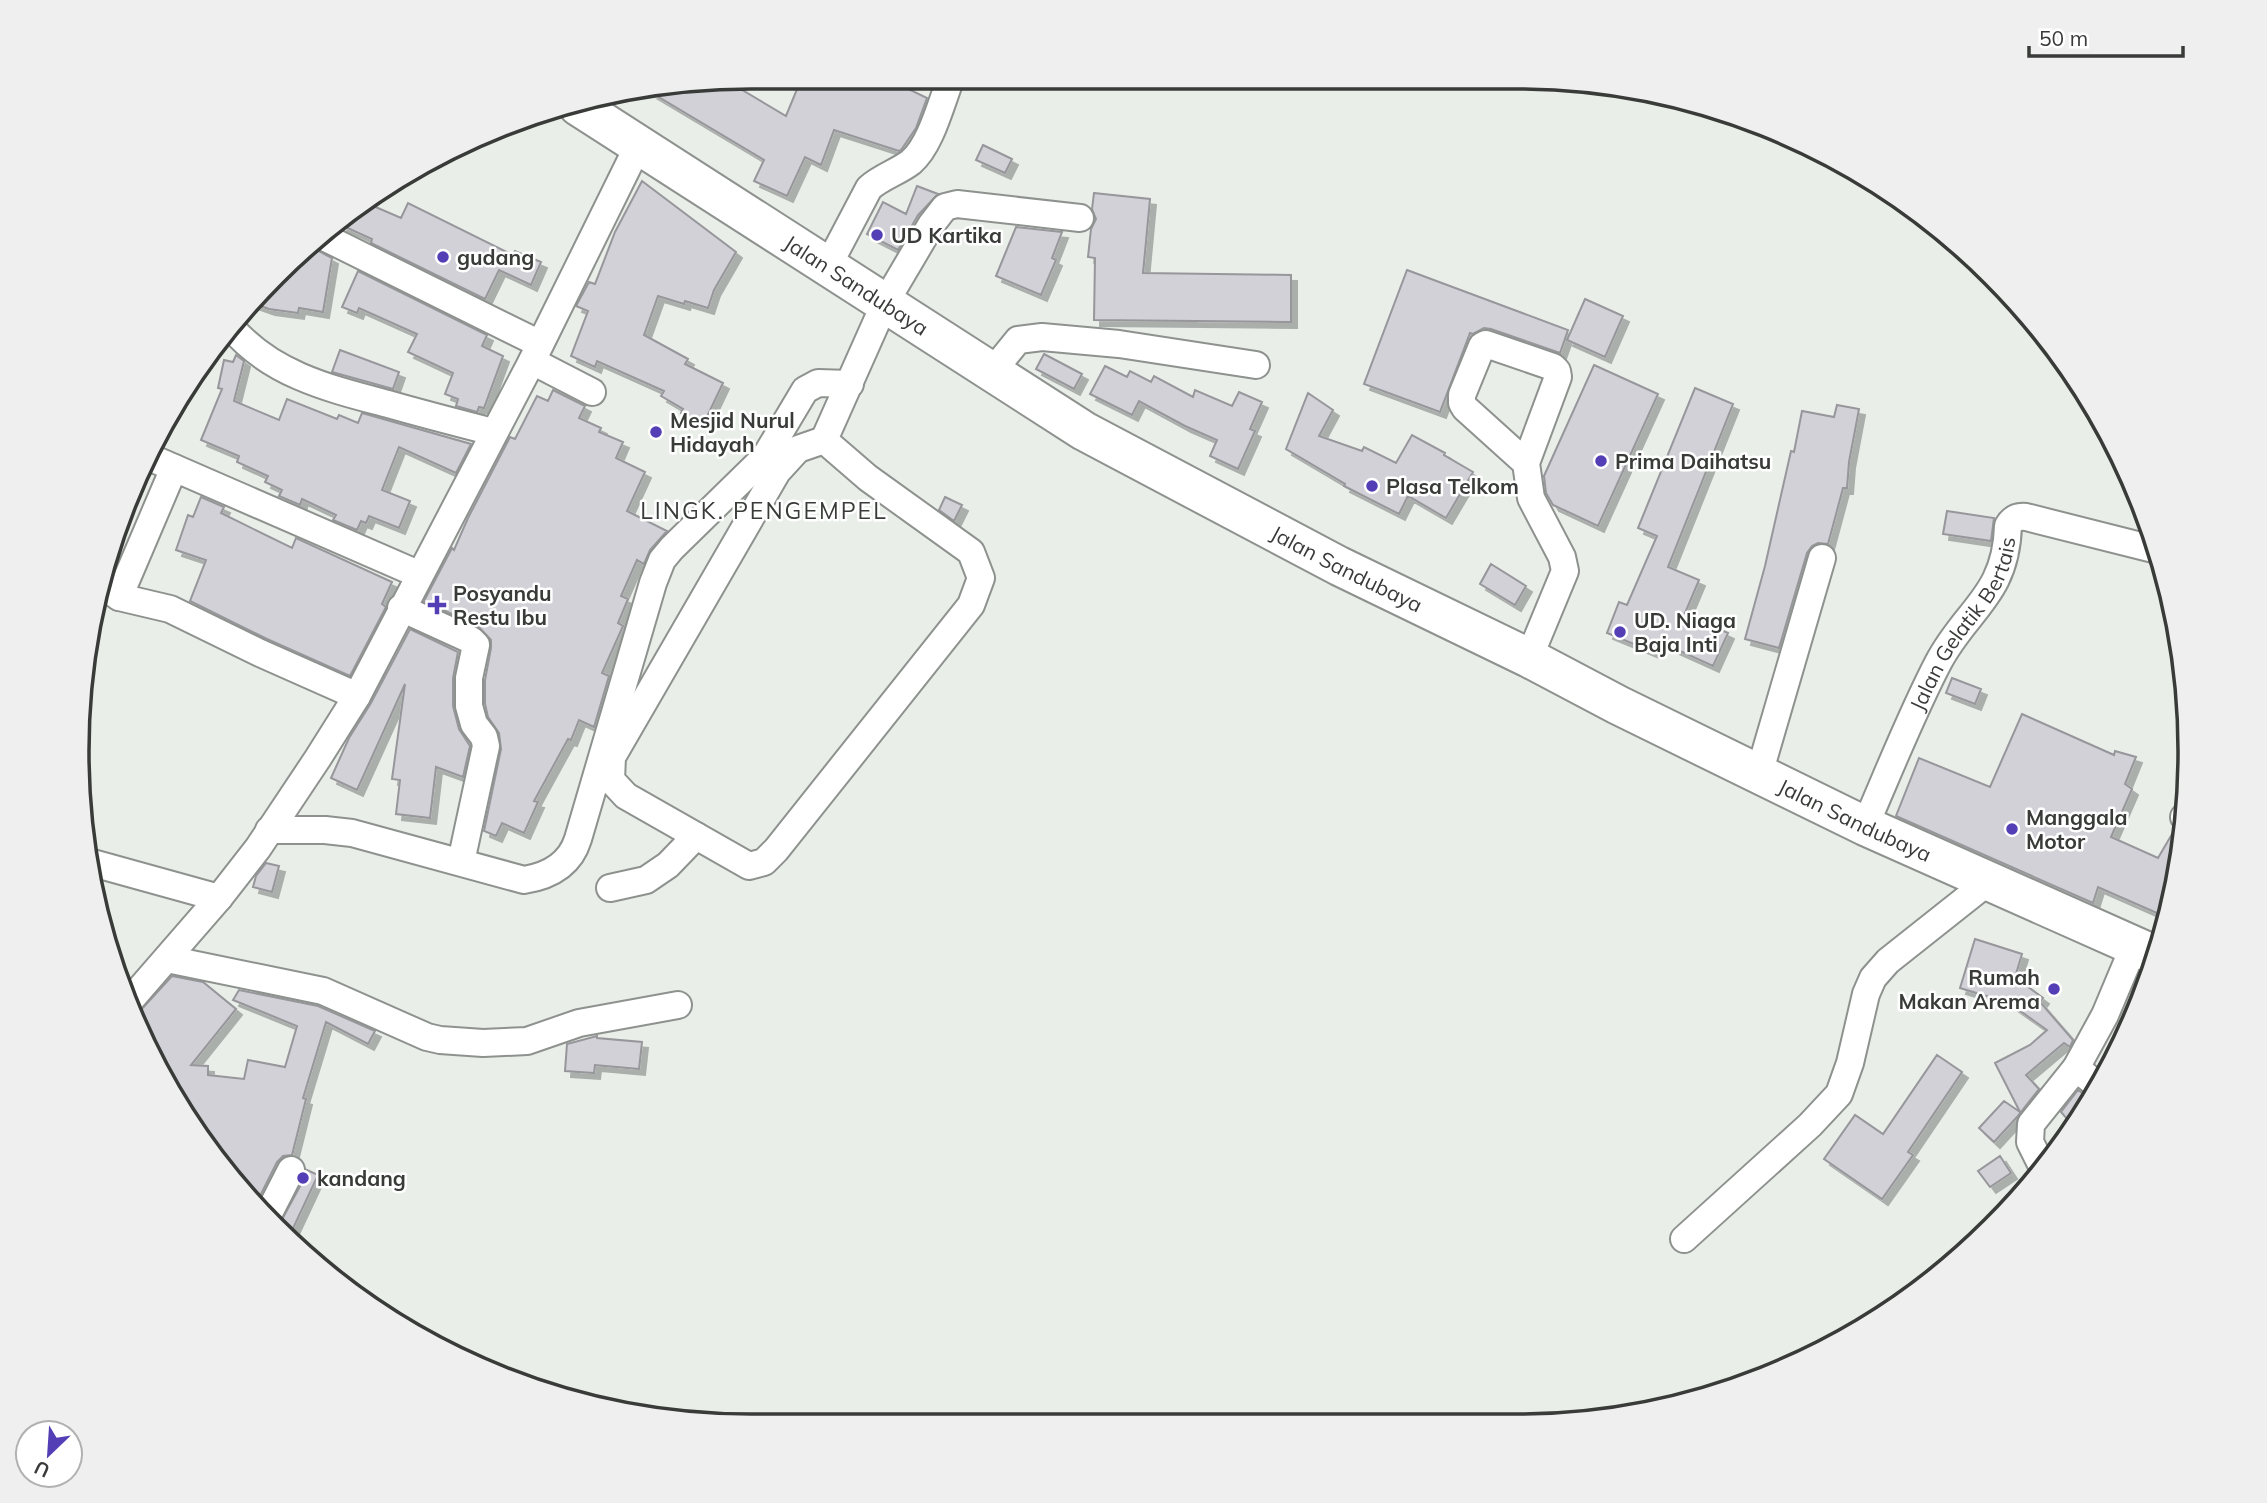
<svg xmlns="http://www.w3.org/2000/svg" width="2267" height="1503" font-family="Mulish,sans-serif">
<style>
.building{fill:#d1d1d7;stroke:#96969b;stroke-width:2;filter:url(#shadow)}
.lines{fill:none;stroke-linecap:round;stroke-linejoin:round}
.minor-casing{stroke:#8e928e;stroke-width:30}
.highway-casing{stroke:#8e928e;stroke-width:42}
.minor{stroke:#fff;stroke-width:26}
.highway{stroke:#fff;stroke-width:38}
.poi-dot{fill:#533eb6;stroke:#fff;stroke-width:2.5}
.labels{text-anchor:middle;dominant-baseline:central;stroke-width:5;stroke-linejoin:round;paint-order:stroke}
.poi-label{font-size:21px;font-weight:bold;fill:#393b39;stroke:#fff;text-anchor:start}
.street-label{font-size:21px;fill:#393b39;stroke:#fff}
.neighbourhood-label{font-size:23px;letter-spacing:2px;fill:#393b39;stroke:#fff}
.rim{fill:none;stroke:#393b39;stroke-width:3.5}
</style>
<defs>
<filter id="shadow"><feDropShadow dx="6" dy="6" stdDeviation="0" flood-color="#0004"/></filter>
</defs>
<rect width="100%" height="100%" fill="#e9eee9"/>
<!-- building -->
<path class="building" d="M802,77L902,78L900,85L927,98L916,128L901,150L899,151L834,130L821,165L805,157L787,196L754,181L764,160L652,93L727,81L786,116Z
M983,145L1012,159L1005,173L976,160Z
M642,181L736,252L714,290L708,308L685,301L684,304L658,296L644,335L688,359L685,364L723,383L703,425L681,413L683,409L661,396L664,391L597,361L595,367L571,356L588,311L576,306L589,282L595,284L615,232Z
M917,186L938,194L918,215L898,250L867,234L883,202L906,214Z
M1094,193L1150,199L1143,273L1291,275V322L1094,320L1095,258L1088,257L1091,229L1096,219L1092,209Z
M364,202L401,218L408,203L513,255L515,251L541,262L531,285L499,270L485,299L371,243L372,239L341,225Z
M1016,227L1062,232L1052,258L1056,260L1041,295L996,276Z
M315,249L332,258L323,312L299,308L298,313L269,309L255,304Z
M1407,270L1568,330L1560,353L1491,329L1484,328L1473,334L1470,333L1440,412L1364,384Z
M358,271L487,335L482,346L503,356L484,408L479,407L477,412L456,406L458,399L445,394L453,373L408,352L417,334L359,308L357,313L342,307Z
M1585,299L1623,316L1605,357L1567,340Z
M340,350L399,372L393,389L332,372Z
M1044,354L1082,374L1074,389L1036,369Z
M236,355L244,361L234,401L279,420L287,399L337,419L339,415L358,423L362,413L471,444L456,473L399,447L382,490L410,501L399,528L369,516L366,523L361,521L357,530L333,520L336,515L302,499L300,505L279,496L282,490L265,482L268,476L237,462L239,456L201,440L222,389L218,388L224,360L233,362Z
M1594,365L1658,394L1598,526L1553,505L1546,493L1544,476Z
M1105,366L1127,377L1130,371L1151,382L1154,376L1193,397L1195,390L1232,406L1239,392L1262,402L1250,429L1255,431L1238,469L1210,456L1217,440L1185,426L1139,401L1132,415L1090,394Z
M1695,388L1733,404L1668,567L1699,580L1685,613L1728,633L1713,666L1658,641L1653,652L1607,633L1619,602L1627,605L1657,536L1638,528Z
M553,390L585,406L579,418L601,428L599,432L623,442L616,458L645,472L627,511L667,531L650,550L644,564L637,560L621,596L628,599L618,623L623,626L602,673L609,676L594,727L579,720L571,740L568,739L534,801L538,802L524,833L502,823L496,836L484,831L501,749L499,733L488,717L485,704V680L491,648V640L478,626L424,601L452,548L454,550L468,518L510,437L515,439L537,396L548,401Z
M1308,393L1333,410L1319,436L1362,451L1364,447L1396,463L1412,435L1445,453L1444,455L1473,472L1446,518L1408,496L1399,514L1344,486L1345,484L1286,449Z
M1837,405L1859,409L1849,462L1847,488H1843L1828,544L1818,543L1812,546L1807,553L1779,648L1745,639L1765,566L1791,451L1794,452L1802,411L1834,417Z
M201,497L224,507L221,513L292,548L296,538L392,582L382,604L386,607L350,676L267,639L190,601L206,560L176,550L188,515L193,517Z
M945,497L962,505L954,521L939,510Z
M1947,511L1994,518L1991,541L1943,534Z
M1491,564L1526,586L1515,605L1480,584Z
M410,629L458,652L453,678V706L459,729L470,746L463,777L436,767L430,818L396,814L400,780L392,779L405,684L357,790L331,778L349,738L371,703Z
M1952,678L1981,689L1975,704L1946,693Z
M2022,714L2114,755L2115,751L2136,757L2125,784L2132,789L2111,837L2158,858L2175,829L2184,833L2166,917L2098,887L2093,903L1896,816L1919,758L1990,787Z
M266,863L279,866L272,892L253,887L256,876Z
M1975,939L2022,954L2015,977L2043,998L2040,1002L2073,1040L2070,1047L2064,1043L2026,1075L2039,1089L2017,1117L1994,1142L1979,1128L2004,1101L2020,1112L1995,1063L2030,1045L2047,1030L2009,1003L1960,988Z
M172,976L203,982L236,1009L191,1065L208,1066V1075L244,1079L248,1060L285,1067L297,1026L233,1000L239,990L318,1006L375,1031L368,1044L326,1022L303,1098L306,1099L292,1155L283,1156L277,1162L258,1200L168,1089L139,1012Z
M597,1036V1038L642,1042L639,1069L595,1065L594,1073L565,1071L567,1044Z
M1937,1055L1962,1072L1908,1152L1913,1155L1882,1199L1824,1159L1855,1115L1883,1134Z
M2078,1090L2092,1100L2073,1126L2061,1112Z
M2000,1156L2011,1173L1990,1187L1978,1171Z
M307,1170L318,1175L289,1237L279,1225L305,1177Z"/>
<g class="lines">
<!-- minor casing -->
<g class="minor-casing">
<g id="minor">
<path d="M326,238L540,344"/>
<path d="M828,266L869,188C881,177 898,172 911,162C931,145 941,103 951,78"/>
<path d="M231,327C271,375 331,389 388,404C423,414 458,423 493,432"/>
<path d="M532,361L592,392"/>
<path d="M992,372L1018,340L1042,337L1119,344L1256,365"/>
<path d="M824,440L798,449L777,472L612,757L611,780L626,796L749,866L764,862L776,850L971,605L981,578L971,552L868,478L824,440L885,303L931,225L945,207L957,204L1080,218"/>
<path d="M149,457L418,574"/>
<path d="M1526,463L1465,408L1462,403V395L1482,346L1486,344L1553,367L1557,371L1558,377L1526,463L1531,498L1562,557L1565,571L1529,658"/>
<path d="M106,588L119,597L170,609L260,653L357,696"/>
<path d="M119,597L174,468"/>
<path d="M401,608L471,640L476,645L469,678V706L474,724L484,737L486,746L461,862"/>
<path d="M1759,774L1822,558"/>
<path d="M2184,817H2185"/>
<path id="s1" d="M1865,826C1889,771 1911,715 1938,663C1966,609 2006,596 2008,526C2012,519 2017,516 2026,517L2157,550"/>
<path d="M269,830H325L352,833L524,880C549,876 570,865 578,839L653,583L662,560L672,548L765,457L805,390L818,383L850,384"/>
<path d="M89,862L219,898"/>
<path d="M610,888L646,880L668,865L696,836"/>
<path d="M167,959L323,991L427,1037L440,1040L483,1043L527,1041L579,1023L678,1005"/>
<path d="M133,997L219,898L258,848L318,758L357,696L532,361L639,144"/>
<path d="M2076,1068L2100,1087"/>
<path d="M2043,1168L2030,1142L2031,1124L2076,1068L2105,1015L2134,946"/>
<path d="M269,1213L291,1170"/>
<path d="M1684,1239L1810,1125L1839,1094L1850,1063L1866,994L1873,978L1888,961L1989,881"/>
</g>
</g>
<!-- highway casing -->
<g class="highway-casing">
<g id="highway">
<path id="s2" d="M578,106L1084,431L1339,566L1529,658L1618,705L1865,826L2157,956"/>
</g>
</g>
<!-- minor -->
<use href="#minor" class="minor"/>
<!-- highway -->
<use href="#highway" class="highway"/>
</g>
<!-- markers -->
<g class="poi-dot">
<circle cx="877" cy="235" r="7"/>
<circle cx="443" cy="257" r="7"/>
<circle cx="656" cy="432" r="7"/>
<circle cx="1601" cy="461" r="7"/>
<circle cx="1372" cy="486" r="7"/>
<path d="M433.5 594.5h7v7h7v7h-7v7h-7v-7h-7v-7h7z"/>
<circle cx="1620" cy="632" r="7"/>
<circle cx="2012" cy="829" r="7"/>
<circle cx="2054" cy="989" r="7"/>
<circle cx="303" cy="1178" r="7"/>
</g>
<g class="labels">
<!-- poi labels -->
<g class="poi-label">
<text x="891" y="235">UD Kartika</text>
<text x="457" y="257">gudang</text>
<text x="670" y="420">Mesjid Nurul<tspan x="670" dy="24">Hidayah</tspan></text>
<text x="1615" y="461">Prima Daihatsu</text>
<text x="1386" y="486">Plasa Telkom</text>
<text x="453" y="593">Posyandu<tspan x="453" dy="24">Restu Ibu</tspan></text>
<text x="1634" y="620">UD. Niaga<tspan x="1634" dy="24">Baja Inti</tspan></text>
<text x="2026" y="817">Manggala<tspan x="2026" dy="24">Motor</tspan></text>
<text x="2040" y="977" text-anchor="end">Rumah<tspan x="2040" dy="24">Makan Arema</tspan></text>
<text x="317" y="1178">kandang</text>
</g>
<!-- street labels -->
<g class="street-label">
<text stroke="none"><textPath href="#s2" startOffset="331">Jalan Sandubaya</textPath></text>
<text stroke="none"><textPath href="#s2" startOffset="898">Jalan Sandubaya</textPath></text>
<text stroke="none"><textPath href="#s1" startOffset="226">Jalan Gelatik Bertais</textPath></text>
<text stroke="none"><textPath href="#s2" startOffset="1465">Jalan Sandubaya</textPath></text>
</g>
<!-- neighbourhood labels -->
<g class="neighbourhood-label">
<text x="764" y="510">LINGK. PENGEMPEL</text>
</g>
</g>
<!-- crop -->
<path d="M0 0H2267V1503H0ZM751 89H1516A662 662 0 0 1 2178 751V752A662 662 0 0 1 1516 1414H751A662 662 0 0 1 89 752V751A662 662 0 0 1 751 89Z" fill="#efefef" fill-rule="evenodd"/>
<path class="rim" d="M751 89H1516A662 662 0 0 1 2178 751V752A662 662 0 0 1 1516 1414H751A662 662 0 0 1 89 752V751A662 662 0 0 1 751 89Z"/>
<!-- north arrow -->
<g transform="translate(49 1454) rotate(205)"><circle r="33" fill="#ffffff" stroke="#b0b1b0" stroke-width="2"/>
<path d="M0-5L12 26L0 18L-12 26Z" fill="#533eb6"/>
<text y="-10" font-size="19" font-weight="bold" text-anchor="middle" fill="#393b39">U</text>
</g>
<!-- scale -->
<path d="M2029 46v10h154v-10" fill="none" stroke="#393b39" stroke-width="3.5"/>
<text x="2039" y="46" font-size="21" fill="#393b39" stroke="#ffffff" stroke-width="5" paint-order="stroke">50 m</text>
</svg>
